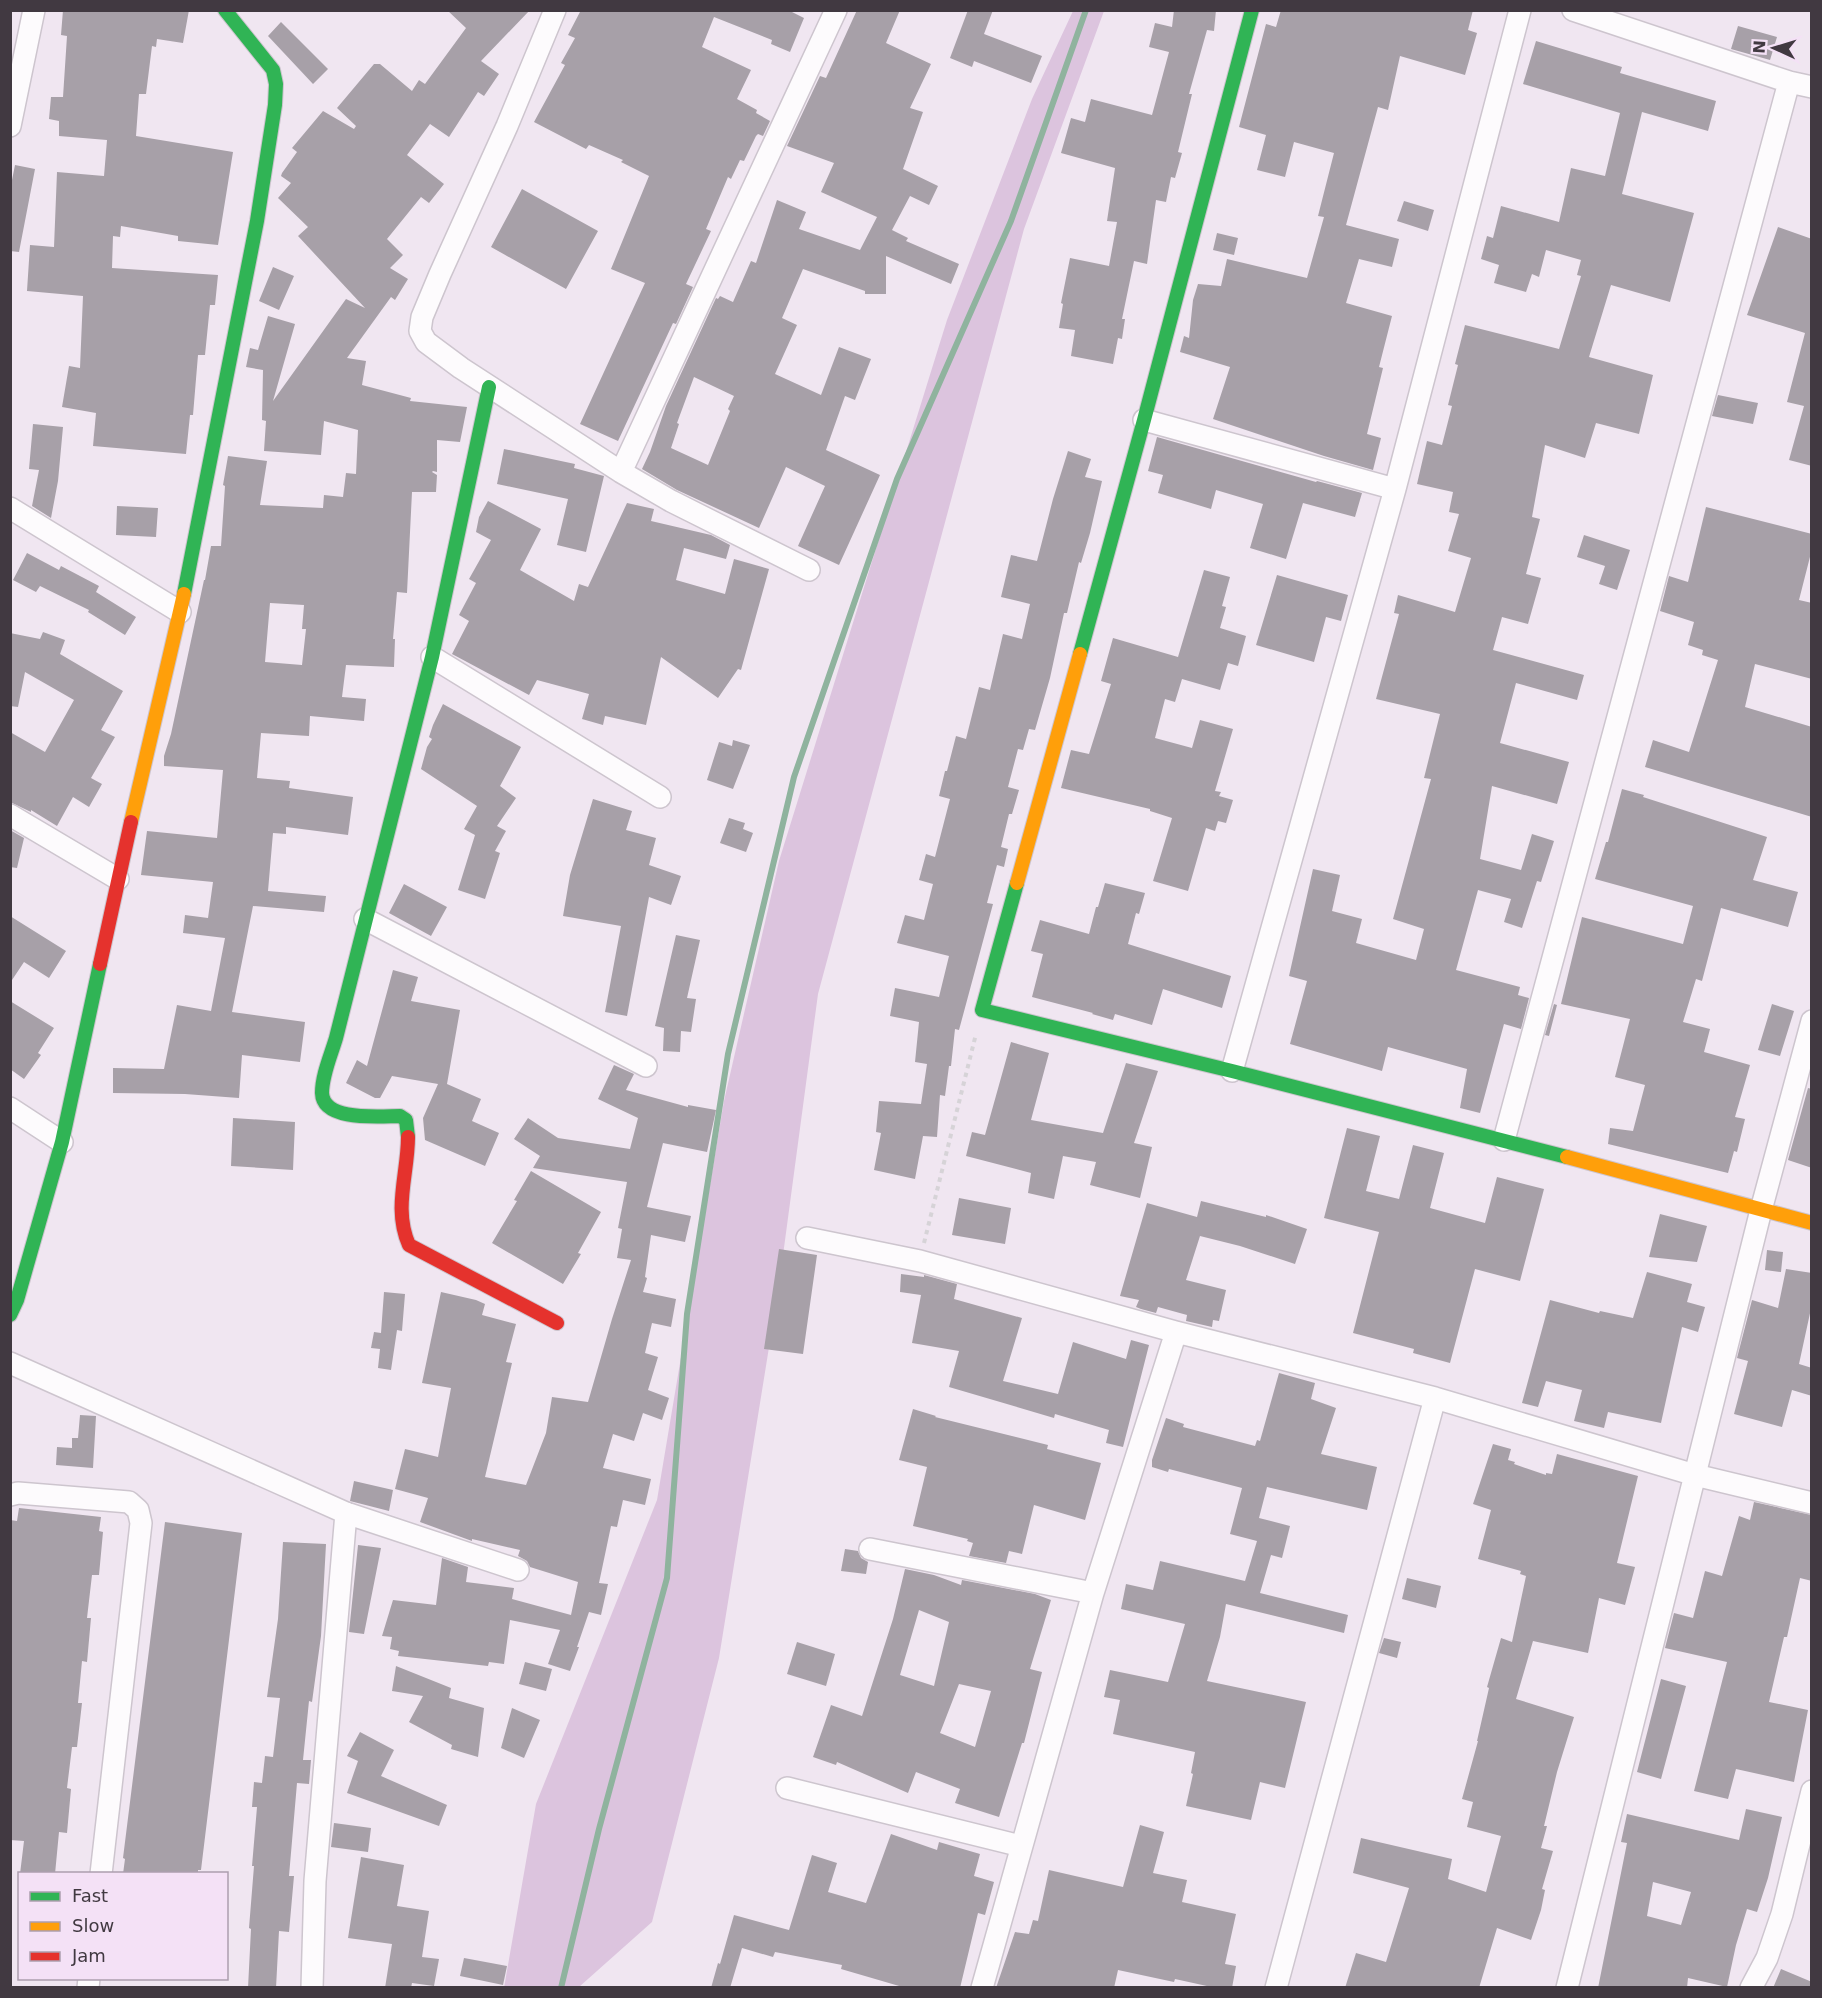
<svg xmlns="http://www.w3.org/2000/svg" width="1822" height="1998" font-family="'DejaVu Sans',sans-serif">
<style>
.green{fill:#dcc4de}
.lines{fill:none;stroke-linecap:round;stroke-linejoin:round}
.stream{stroke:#8fb39e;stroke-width:6}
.building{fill:#a7a0a8;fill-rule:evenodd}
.street-casing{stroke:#cdc5ce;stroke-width:24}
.fast-casing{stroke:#cdc5ce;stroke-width:16}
.slow-casing{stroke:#cdc5ce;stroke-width:16}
.jam-casing{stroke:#cdc5ce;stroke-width:16}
.path{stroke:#d6d3d7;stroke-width:4;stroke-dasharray:4.5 4.5;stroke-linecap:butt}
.street{stroke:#fdfbfd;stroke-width:21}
.fast{stroke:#30b455;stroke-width:14}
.slow{stroke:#ff9f0a;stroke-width:14}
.jam{stroke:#e5322d;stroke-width:14}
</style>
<rect width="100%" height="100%" fill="#f0e6f1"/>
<!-- green -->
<path class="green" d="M1073,11H1104L1024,229L818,994L779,1285L719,1658L652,1922L579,1987L504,1988L536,1804L657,1500L724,1101L779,861L947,320L1032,99Z"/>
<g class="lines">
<!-- stream -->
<path class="stream" d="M561,1988L599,1829L667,1578L687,1314L728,1054L794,777L897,479L1011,221L1086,10"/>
</g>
<!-- building -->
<path class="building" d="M63,10H189L183,43L157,39L156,47L152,46L146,94H139L136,136L233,152L218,245L178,241V236L121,226L120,237L113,236L112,268L218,275L215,305H210L205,355H198L193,415H190L186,454L93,446L96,413L62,407L69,366L80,368L83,296L27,291L30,245L54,247L57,172L104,176L107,140L59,136V121L49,119L51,97H63L67,36L61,35Z
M447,10H530L481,61L499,74L484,96L478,92L449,137L430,124L407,155L444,184L429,203L421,197L387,239L403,255L390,268L408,279L395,300L391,297L347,358L366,361L362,385L411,398L410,401L467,407L460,442L437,440V472L433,471L432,472L437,475L436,492H412L407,593L397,592L393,639H395L394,667L346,665L342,697L366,699L364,721L310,716L309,736L261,733L257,778L290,781L289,788L353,797L348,835L286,827V834L273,833L268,891L326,896L324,912L253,906L232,1012L305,1022L300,1062L242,1055L239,1098L185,1094L113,1093V1068L164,1069L177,1005L211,1011L225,938L183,933L185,915L208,918L213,882L141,875L147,831L217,838L223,770L164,766V756L171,734L204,580H205L211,546H221L225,486L223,485L228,456L267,461L260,505L323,508L324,495L343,497L346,473L356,474L358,430L324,421L321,455L264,451L266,421L262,420L263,370L246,367L250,348L258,350L268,316L295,324L273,401L346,299L365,308L298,236L308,227L278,198L291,183L281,176L282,173L297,152L292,148L323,111L354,129L356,126L337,108L374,64H380L412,91L419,80L425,84L466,28ZM270,603L304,605L302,629H306L302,665L265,662Z
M581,10H788L804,18L790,52L771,44L772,40L714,17L702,47L751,70L737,99L757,110L756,113L770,121L763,136L758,134L756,136L744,161L740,160L731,179L728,177L706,229L711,231L686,284L693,287L676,324L673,323L618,441L580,424L645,283L611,269L649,176L621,162L623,160L589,145L586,149L534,122L565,65L561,63L575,38L568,35Z
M857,10H900L886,43L931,64L910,108L923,112L903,169L938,186L929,205L910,196L892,230L908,238L906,241L959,264L951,284L886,256V294H865V291L803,269L782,318L797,325L775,374L821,395L839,347L871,359L855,400L845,396L826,450L880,475L839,565L798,546L825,486L786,467L759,528L677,490L642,469L650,452L666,406L716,298L718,299L720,296L733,302L751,261L756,263L777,200L806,212L799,229L860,250L877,217L821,192L834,163L787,146L820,76L826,78ZM694,377L734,396L728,409L730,411L708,465L671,448L679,424L677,423Z
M968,10H993L984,34L1042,56L1031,83L974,61L972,67L950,58Z
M1174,10H1216L1214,31L1207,30L1189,94H1192L1178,152L1182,153L1175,178L1171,177L1166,202L1156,200L1147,264L1134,261L1122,319H1125L1122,339L1118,338L1113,364L1071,356L1075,330L1059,328L1063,304L1061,303L1070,258L1109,266L1117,222L1107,221L1115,168L1061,153L1071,118L1085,122L1091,99L1152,115L1169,52L1149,47L1155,23L1172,27Z
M1281,10H1473L1468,30L1477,33L1465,75L1400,56L1388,110L1378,107L1346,225L1399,239L1392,267L1359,259L1346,303L1392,316L1379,367L1383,368L1367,434L1381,438L1373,470L1324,456L1213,419L1230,367L1180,352L1184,336L1189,338L1193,300L1198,284L1221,286L1227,259L1307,278L1324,217L1318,216L1334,153L1294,142L1285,177L1257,170L1266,135L1239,127L1266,24L1276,27Z
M281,22L328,69L313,84L268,36Z
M1738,26L1777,37L1770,60L1731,49Z
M1536,41L1622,67L1620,73L1716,101L1708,131L1642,112L1622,194L1694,213L1670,302L1611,285L1589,357L1653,375L1639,434L1596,423L1585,458L1545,445L1532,517L1540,519L1526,574L1541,578L1528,624L1502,617L1493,650L1584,675L1577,700L1516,683L1500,743L1569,762L1557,804L1492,786L1480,859L1521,870L1532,834L1554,841L1541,882L1537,881L1522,928L1504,922L1511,899L1478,890L1456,970L1520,987L1518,995L1529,998L1521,1029L1504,1024L1480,1113L1460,1108L1467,1069L1388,1047L1382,1071L1290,1044L1307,981L1289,976L1313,869L1340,875L1332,911L1362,919L1356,943L1416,960L1424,929L1393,919L1431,779L1424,778L1440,714L1376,699L1399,614L1394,613L1398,595L1455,612L1471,558L1448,551L1459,514L1449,512L1453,492L1417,484L1427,441L1442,445L1452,406L1448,405L1458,365L1455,364L1465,325L1559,349L1581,276L1577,275L1581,260L1546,250L1539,277L1532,274L1526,292L1494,283L1499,265L1481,259L1487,236L1493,238L1501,206L1559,222L1571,168L1605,176L1620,113L1523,84Z
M15,165L35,169L19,252L10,251V190Z
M522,189L598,231L566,289L491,247Z
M1404,201L1434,210L1428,231L1397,221Z
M1778,227L1812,239V466L1789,460L1804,406L1787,402L1805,333L1747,315Z
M1217,233L1238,238L1234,255L1213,250Z
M273,267L294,276L279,310L259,301Z
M1718,395L1758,403L1753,424L1712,416Z
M33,424L63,427L58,481L51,518L32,506L39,470L29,469Z
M1157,437L1316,482L1317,481L1362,493L1355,517L1303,503L1286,559L1250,548L1263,504L1216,490L1211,509L1158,493L1163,475L1148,471Z
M504,449L575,464L574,468L604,476L586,552L557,545L568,499L497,484Z
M1068,451L1091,459L1085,477L1102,481L1090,533L1081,563L1079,562L1067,613H1064L1050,678L1035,730L1029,729L1023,750L1018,749L1008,787L1019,790L1012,814H1009L1001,847L1008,849L1004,867L997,865L987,903L993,904L959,1030L955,1029L951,1066H949L945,1096L940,1095L937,1137L923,1136L915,1179L874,1170L881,1133L876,1132L879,1101L921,1104L927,1064L915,1062L919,1022L890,1016L895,988L939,997L949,956L897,943L905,915L924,920L933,884L919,880L926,854L935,857L950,799L939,796L945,771H947L956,736L966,739L979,687L990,690L1003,634L1022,639L1030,604L1001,597L1011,555L1037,561L1053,499Z
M488,501L541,529L520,570L574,601L579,584L588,587L627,503L654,509L651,521L711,535L730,545L726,559L684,548L676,580L725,594L734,559L769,569L741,670L738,669L718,698L661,657L646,725L605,716L603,725L582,719L589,694L537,680L529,695L452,654L469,621L459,615L476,583L469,579L491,540L476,532L479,517Z
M117,506L158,508L156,537L116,535Z
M1706,507L1812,534V549L1799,600L1812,603V679L1755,664L1745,707L1812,727V817L1645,767L1653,740L1689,752L1718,660L1702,655L1703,650L1688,645L1694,622L1660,611L1669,576L1688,582Z
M1584,535L1630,550L1617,590L1599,584L1605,566L1577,557Z
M27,553L59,570L61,566L99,586L96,592L136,617L125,635L88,612L89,610L40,586L36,592L13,580Z
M1204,570L1230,577L1222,606L1226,607L1220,628L1246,636L1238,666L1228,663L1220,690L1182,679L1175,702L1165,699L1155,738L1192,748L1200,720L1233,729L1215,791L1221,792L1219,796L1233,800L1226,823L1218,821L1215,831L1206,828L1188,891L1153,881L1172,818L1150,811V809L1061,788L1071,750L1089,754L1111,684L1101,681L1113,638L1178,657Z
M1277,575L1348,595L1341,621L1326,617L1314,662L1256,645Z
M43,632L65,640L60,654L123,691L101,730L115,737L91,778L102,784L89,807L73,797L57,826L31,810V812L10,802V732L45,752L74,700L25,672L18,707L10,706V633L40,639Z
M443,704L521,747L500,786L516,798L497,826L506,831L495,851L500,853L485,899L458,890L475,835L464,829L477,806L421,769L427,747L432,739L429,737L433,725Z
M733,740L750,745L733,789L707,780L719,742L732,746Z
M1622,789L1644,795L1643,797L1767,837L1753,880L1798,892L1788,927L1721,908L1702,981L1696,979L1683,1022L1710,1029L1704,1052L1750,1065L1735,1117L1745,1119L1737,1152L1734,1151L1728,1173L1608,1144L1610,1128L1633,1131L1645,1085L1615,1077L1630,1019L1561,1004L1582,917L1683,944L1693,906L1595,879L1606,842H1608Z
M593,799L632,811L626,830L656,838L649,865L681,876L671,905L649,897L627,1016L605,1012L621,926L563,916L570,875Z
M729,818L745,823L743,829L753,833L746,852L720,843Z
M10,830L24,838L17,868L10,867Z
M1105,883L1145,893L1139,914L1136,913L1128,944L1231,976L1222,1008L1163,989L1152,1025L1115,1014L1113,1020L1092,1014L1093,1013L1032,997L1043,954L1031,951L1040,920L1089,934L1096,907H1098Z
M404,884L447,907L431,936L389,913Z
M10,916L66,951L49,978L24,962L10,983Z
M676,935L700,940L687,998L696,999L691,1032L681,1031L680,1052L663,1051L664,1028L655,1026Z
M393,970L418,977L411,1001L460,1010L447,1084L481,1099L472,1121L499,1133L485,1166L425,1140L423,1118L438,1084L392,1076L380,1098H375L346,1083L357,1060L367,1066Z
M10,1001L54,1028L38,1053L41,1055L24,1079L10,1069Z
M1554,1004L1557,1005L1549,1036L1545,1035Z
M1772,1004L1794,1011L1780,1056L1758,1050Z
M1011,1042L1049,1053L1031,1120L1103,1133L1126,1063L1158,1071L1134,1143L1152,1147L1140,1198L1090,1185L1096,1162L1063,1156L1054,1199L1028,1193L1031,1173L966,1156L972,1132L985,1135Z
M614,1065L634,1074L626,1090L688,1107V1105L716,1110L707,1152L663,1143L647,1207L691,1216L685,1242L651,1235L645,1277L647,1278L643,1292L676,1299L671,1327L652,1323L645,1353L658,1357L648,1390L669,1398L662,1420L643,1413L634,1441L613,1434L603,1468L651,1479L645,1505L623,1500L617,1527L611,1526L599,1583L608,1584L601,1615L589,1612L577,1647H579L570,1671L548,1664L560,1630L510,1620L504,1664L489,1662L488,1666L398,1656L399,1651L390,1649L392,1637L382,1636L393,1600L436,1605L442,1558L468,1567L466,1582L514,1588L512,1599L571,1615L578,1582L530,1567L527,1561L518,1556L520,1550L472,1539V1541L420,1522L428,1498L395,1489L405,1449L438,1457L451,1388L422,1383L441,1292L476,1300L485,1304L482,1315L516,1324L506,1362L512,1363L485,1477L526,1485L546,1433L552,1397L588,1402L612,1319L631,1260L617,1258L622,1229L618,1228L627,1182L533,1168L540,1156L514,1139L528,1118L558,1138L630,1149L638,1118L598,1099Z
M1808,1088L1812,1089V1168L1788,1160Z
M233,1118L295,1122L293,1170L231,1166Z
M1347,1128L1380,1136L1366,1191L1399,1199L1413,1145L1444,1153L1430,1208L1485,1223L1497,1177L1544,1189L1520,1281L1475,1269L1450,1363L1413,1353L1414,1349L1353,1333L1379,1232L1324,1218Z
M531,1171L601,1212L578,1253L581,1254L563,1284L492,1243L517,1201L514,1200Z
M959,1198L1011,1208L1005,1244L952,1235Z
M1201,1201L1266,1217V1215L1307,1229L1295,1264L1240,1246L1200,1236L1186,1280L1226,1290L1219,1321L1213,1320L1212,1327L1186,1321L1187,1315L1158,1307L1156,1313L1141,1309L1136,1307L1139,1300L1120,1296L1147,1203L1197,1217Z
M1660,1214L1707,1226L1697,1262L1649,1257Z
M779,1249L817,1255L803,1354L764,1349Z
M1767,1250L1783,1252L1781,1272L1765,1270Z
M1786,1269L1812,1273V1304L1799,1364L1812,1368V1396L1792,1390L1782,1427L1734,1414L1748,1361L1737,1358L1752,1300L1778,1308Z
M1647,1272L1692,1284L1687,1302L1705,1307L1698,1332L1682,1327L1661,1423L1608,1412L1604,1428L1574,1421L1582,1390L1546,1381L1538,1407L1522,1403L1550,1300L1599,1313L1600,1311L1633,1318Z
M901,1274L924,1277V1275L957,1284L954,1299L1022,1318L1003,1381L1058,1394L1073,1342L1126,1359L1131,1340L1149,1345L1123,1447L1106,1443L1109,1430L1055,1414L1054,1418L949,1387L959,1351L912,1343L921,1295L900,1292Z
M384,1292L405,1294L402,1331L397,1330L391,1370L378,1368L380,1349L371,1348L374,1332L381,1333Z
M1279,1373L1315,1383L1311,1399L1336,1408L1321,1454L1377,1467L1367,1510L1267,1487L1259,1518L1290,1526L1282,1558L1271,1555L1260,1593L1348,1615L1344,1633L1226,1604L1220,1637L1207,1681L1306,1702L1285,1788L1260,1782L1251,1820L1186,1806L1193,1774L1191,1773L1195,1752L1113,1734L1120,1700L1104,1697L1110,1670L1168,1682L1185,1624L1121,1609L1126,1584L1153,1590L1160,1561L1245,1581L1257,1541L1230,1534L1242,1488L1169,1469L1168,1472L1152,1467V1460L1166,1418L1184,1424L1183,1427L1255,1446L1257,1440L1260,1441Z
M913,1409L936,1416L935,1417L1048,1445L1047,1449L1101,1463L1085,1520L1034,1505L1022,1554L1009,1551L1006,1563L969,1556L973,1543L967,1541L968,1539L913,1526L927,1467L899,1460Z
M80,1415L96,1416L93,1468L56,1465L57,1447L72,1448V1438H78Z
M1493,1444L1511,1449L1508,1460L1515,1462L1514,1464L1546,1475V1473L1552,1474L1557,1454L1638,1476L1617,1563L1635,1567L1625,1605L1599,1598L1588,1653L1533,1641L1516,1699L1574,1717L1557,1772L1544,1826H1547L1541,1848L1553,1851L1542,1889L1545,1890L1541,1910L1531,1940L1497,1928L1479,1988H1345L1356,1953L1386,1962L1409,1888L1353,1873L1361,1838L1452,1859L1448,1879L1486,1892L1501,1836L1467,1827L1473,1802L1462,1799L1478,1741H1477L1489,1688L1487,1687L1501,1638L1512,1642L1526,1576L1520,1574L1521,1571L1478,1559L1491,1510L1473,1504Z
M354,1481L393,1490L389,1511L350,1501Z
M1754,1502L1812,1515V1581L1800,1578L1787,1637H1784L1769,1702L1808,1710L1794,1782L1736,1769L1728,1799L1694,1791L1727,1662L1665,1648L1674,1613L1693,1618L1705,1571L1722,1576L1739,1516L1750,1520Z
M19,1508L101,1517L99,1531L103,1532L99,1575H92L87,1618H91L87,1662L82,1661L78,1703H82L77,1747H72L67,1788L71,1789L67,1833L59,1832L55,1874H20L24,1841L10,1840V1520L17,1521Z
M165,1522L242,1533L201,1870H198V1874H123L125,1859L123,1858Z
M283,1542L326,1544L321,1636L312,1702L309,1701L303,1760H311L309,1784L297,1783L289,1876H294L289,1932L279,1931L276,1988H248L251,1929L249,1928L254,1866H252L257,1807H252L254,1782L262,1783L265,1756L273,1757L280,1698L267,1697L278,1619Z
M358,1545L381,1548L364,1634L349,1632Z
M845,1549L858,1551L861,1558L868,1562L866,1574L841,1571Z
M905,1569L934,1575L961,1585L962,1580L1035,1594L1051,1600L1030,1669L1042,1672L1024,1743H1022L999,1817L955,1803L960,1789L916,1772L908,1793L837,1762L836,1765L813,1757L831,1705L862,1716L893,1619ZM919,1610L949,1622L934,1686L900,1675ZM959,1684L991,1691L975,1747L940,1733Z
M1407,1578L1441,1586L1436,1608L1402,1599Z
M1384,1638L1401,1642L1397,1658L1379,1653Z
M797,1642L835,1654L826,1686L787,1674Z
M525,1662L552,1669L546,1691L519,1684Z
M396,1666L451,1688L449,1698L484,1708L478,1757L451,1749L452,1745L409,1722L423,1696L392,1691Z
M1661,1679L1686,1686L1661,1779L1637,1772Z
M512,1708L540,1720L524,1758L501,1748Z
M360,1732L394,1750L381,1776L447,1805L439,1826L347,1793L358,1761L347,1756Z
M1746,1809L1782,1817L1768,1878L1757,1912L1747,1909L1736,1945L1727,1987L1688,1978L1687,1988H1598L1627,1843L1621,1842L1627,1814L1739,1840ZM1653,1882L1691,1892L1681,1925L1647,1916Z
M334,1823L371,1828L368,1852L331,1847Z
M1140,1825L1164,1832L1153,1873L1187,1880L1182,1902L1236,1914L1225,1964L1236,1966L1232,1988H1216L1175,1979L1174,1982L1118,1970L1114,1988H996L1015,1932L1029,1934L1033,1920L1038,1921L1049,1870L1123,1887Z
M891,1834L937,1850L939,1842L980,1854L974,1876L994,1882L985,1915L978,1913L960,1988H906L841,1969L842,1965L775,1952L773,1957L742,1948L730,1988H711L718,1963L720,1964L734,1915L789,1930L812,1855L837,1863L828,1892L866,1903Z
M361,1857L404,1865L397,1906L429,1911L422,1957L439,1959L434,1986L412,1983L411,1988H385L392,1944L348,1938Z
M464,1958L507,1966L503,1985L460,1976Z
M1781,1969L1812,1982V1988H1773Z"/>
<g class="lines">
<!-- street casing -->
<g class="street-casing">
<path id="street" d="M555,10L507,126L440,274L422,317L420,331L426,342L461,368L621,472L671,501L809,570
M1573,10L1789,82L1812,87
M10,126L34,10
M1144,420L1395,489
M621,472L836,10
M10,508L180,612
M432,657L660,797
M10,815L118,879
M365,919L646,1066
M1232,1071L1395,489L1520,10
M10,1108L62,1142
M1504,1140L1789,82
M807,1238L920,1261L1176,1332L1435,1398L1695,1475L1812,1503
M10,1363L346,1513L518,1570
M10,1495L18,1493L129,1502L138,1510L141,1523L101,1874
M870,1549L1093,1593
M787,1788L1021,1846
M88,1988L89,1978
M312,1988L315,1881L346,1513
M982,1988L1093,1593L1176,1332
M1276,1988L1435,1398
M1567,1988L1761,1210L1812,1021
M1751,1988L1767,1958L1782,1914L1812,1791"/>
</g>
<!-- fast casing -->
<g class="fast-casing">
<path id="fast" d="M184,594L257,221L275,105L276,84L273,70L225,10
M1080,654L1144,420L1252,10
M1017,883L982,1010L1232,1071L1567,1157
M408,1137L406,1120L400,1116C380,1116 323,1122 322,1093C322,1075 331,1055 336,1038L432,657L489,387
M10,1315L17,1300L62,1142L100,964"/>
</g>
<!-- slow casing -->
<g class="slow-casing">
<path id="slow" d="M131,822L184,594
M1017,883L1080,654
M1567,1157L1812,1223"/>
</g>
<!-- jam casing -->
<g class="jam-casing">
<path id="jam" d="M100,964L131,822
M408,1137C408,1174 393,1209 409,1245L557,1323"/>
</g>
<!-- path -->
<path class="path" d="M924,1243L976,1034"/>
<!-- street -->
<use href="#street" class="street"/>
<!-- fast -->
<use href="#fast" class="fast"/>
<!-- slow -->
<use href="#slow" class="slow"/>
<!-- jam -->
<use href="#jam" class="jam"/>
</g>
<!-- border -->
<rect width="1822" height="1998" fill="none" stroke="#413941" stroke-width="24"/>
<!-- legend -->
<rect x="18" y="1872" width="210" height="108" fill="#f4e1f6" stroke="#ac9eae" stroke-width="1.5"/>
<rect x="30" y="1892" width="30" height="9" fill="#30b455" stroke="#ac9eae" stroke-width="1.5"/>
<text x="72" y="1902" font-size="18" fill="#413941">Fast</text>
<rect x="30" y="1922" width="30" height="9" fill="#ff9f0a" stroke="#ac9eae" stroke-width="1.5"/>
<text x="72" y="1932" font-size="18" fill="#413941">Slow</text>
<rect x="30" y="1952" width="30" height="9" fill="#e5322d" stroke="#ac9eae" stroke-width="1.5"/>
<text x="72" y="1962" font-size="18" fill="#413941">Jam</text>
<!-- north arrow -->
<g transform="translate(1774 48) rotate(274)" stroke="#f4e1f6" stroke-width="4.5" paint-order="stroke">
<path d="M0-4.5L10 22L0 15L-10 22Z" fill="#413941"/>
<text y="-9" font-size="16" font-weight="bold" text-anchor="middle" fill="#413941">N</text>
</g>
</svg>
